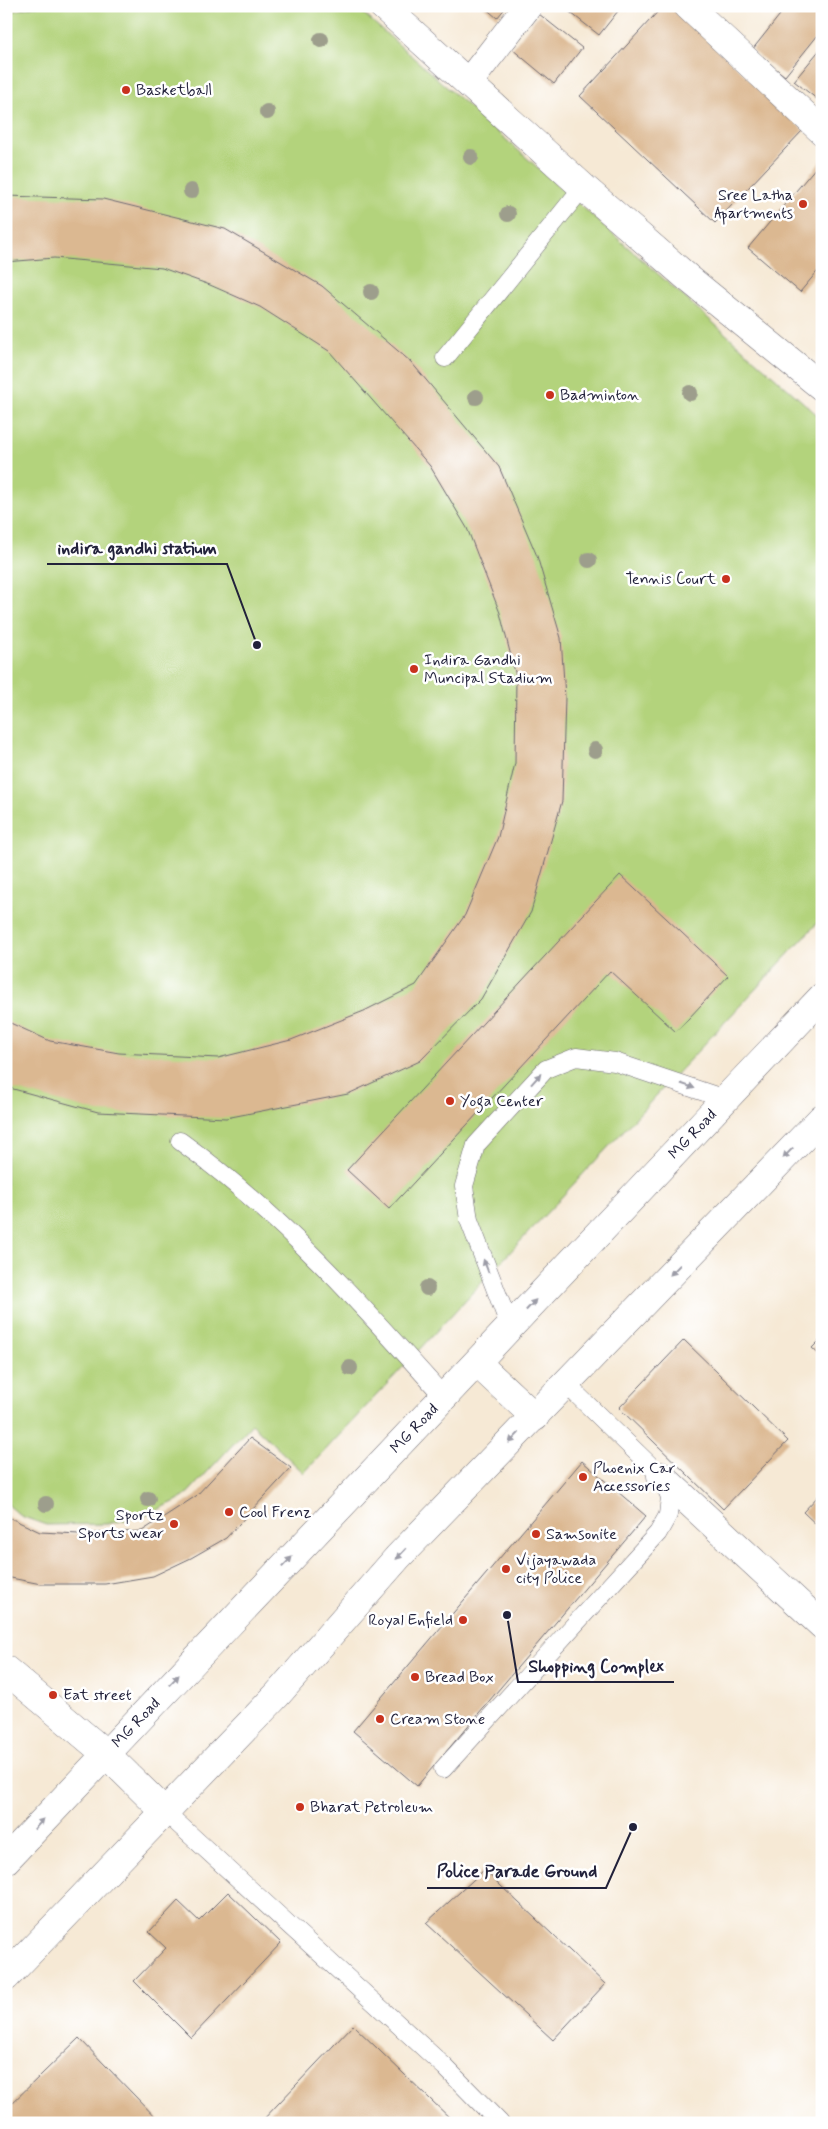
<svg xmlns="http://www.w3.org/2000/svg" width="828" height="2129" font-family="Mynerve,sans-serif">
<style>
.green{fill:#b3d37b;stroke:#6a7a5b}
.building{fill:#dbb891}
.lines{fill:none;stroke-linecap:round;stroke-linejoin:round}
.lane-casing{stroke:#6c6871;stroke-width:19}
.street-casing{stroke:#6c6871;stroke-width:29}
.secondary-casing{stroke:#6c6871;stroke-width:29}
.primary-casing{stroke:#6c6871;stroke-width:29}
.lane{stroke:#fff;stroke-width:18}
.street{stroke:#fff;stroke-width:28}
.secondary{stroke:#fff;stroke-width:28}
.primary{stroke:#fff;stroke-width:28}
.tree{fill:#9d9e8c}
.oneway{fill:#9c9ca7}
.poi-dot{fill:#c8321e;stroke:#fff;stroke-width:2}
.labels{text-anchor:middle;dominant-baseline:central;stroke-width:5;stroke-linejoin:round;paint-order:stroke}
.poi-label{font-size:16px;fill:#22223b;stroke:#fff;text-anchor:start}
.street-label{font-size:16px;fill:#22223b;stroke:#fff}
.leader{fill:none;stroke:#22223b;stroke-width:2}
.callout-dot{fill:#22223b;stroke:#fff;stroke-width:2}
.callout-label{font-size:18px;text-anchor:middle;font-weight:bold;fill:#22223b;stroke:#fff;stroke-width:5;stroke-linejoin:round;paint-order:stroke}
</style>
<rect width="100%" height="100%" fill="#fff"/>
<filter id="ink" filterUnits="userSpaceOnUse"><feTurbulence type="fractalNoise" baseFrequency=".02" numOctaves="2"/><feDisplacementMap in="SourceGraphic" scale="10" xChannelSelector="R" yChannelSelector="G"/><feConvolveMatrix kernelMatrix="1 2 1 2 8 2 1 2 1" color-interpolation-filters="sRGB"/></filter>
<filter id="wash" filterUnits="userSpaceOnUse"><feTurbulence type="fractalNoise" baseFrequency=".0096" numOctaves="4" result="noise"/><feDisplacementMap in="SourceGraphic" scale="20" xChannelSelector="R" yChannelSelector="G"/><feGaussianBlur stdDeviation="1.12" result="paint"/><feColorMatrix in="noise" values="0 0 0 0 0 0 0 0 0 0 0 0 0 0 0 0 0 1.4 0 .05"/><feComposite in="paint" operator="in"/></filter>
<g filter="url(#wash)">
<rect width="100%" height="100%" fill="#f6e9d5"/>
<!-- green -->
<path class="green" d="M34,6H355L822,419V918L304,1473L252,1424L184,1497L147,1515L107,1524L46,1525L21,1516L6,1503V13Z"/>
<g id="blocks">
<!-- building -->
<path class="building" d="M483,6H507L497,18Z
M562,6H622L599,35Z
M663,6H672L803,130L715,223L580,96Z
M787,6H813L822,13V30L785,76L752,50Z
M539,14L582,48L554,84L512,49Z
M822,47V103L794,81Z
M822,160V266L800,292L748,248Z
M6,196L103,199L225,229L322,286L411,362L499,467L537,556L561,638L565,697L562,801L531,912L481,999L420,1061L348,1094L226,1118L98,1112L6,1087V1021L50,1041L119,1053L218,1058L291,1040L364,1011L416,985L465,915L498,837L515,763L516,676L500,613L467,528L430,466L329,351L260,307L210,285L162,268L54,258L6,262Z
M620,875L728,976L676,1032L610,971L389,1209L347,1170Z
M822,1338V1357L812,1348Z
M684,1340L788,1441L723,1509L619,1408Z
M250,1438L291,1468L226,1538L191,1558L153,1576L105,1584H41L6,1577V1516L40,1532L79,1534L142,1531L196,1496Z
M582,1461L646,1516L417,1786L353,1731Z
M822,1492V1530L803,1512Z
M484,1870L605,1984L553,2040L426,1923Z
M228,1892L281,1943L191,2038L134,1981L166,1948L149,1932L178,1901L199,1921Z
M353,2025L455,2123H260Z
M79,2038L161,2123H6V2109Z"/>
</g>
</g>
<g filter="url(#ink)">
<use href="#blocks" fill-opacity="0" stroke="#6c6871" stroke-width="1"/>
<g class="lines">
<!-- lane casing -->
<g class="lane-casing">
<path id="lane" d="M445,358L583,187
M180,1141C280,1213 362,1305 444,1397
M510,1327L469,1220L464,1186L476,1145L546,1069L576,1057L615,1062L725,1099
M443,1769L658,1533L668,1515L670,1497L661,1476L566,1384
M164,1811L445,2067L500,2123"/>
</g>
<!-- street casing -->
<g class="street-casing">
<path id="street" d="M688,6L822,131
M468,83L528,6
M661,1476L822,1625"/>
</g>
<!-- secondary casing -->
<g class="secondary-casing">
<g id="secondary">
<path d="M383,6L583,187L688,278L822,387"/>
<path d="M6,1670L105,1753L164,1811"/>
<path id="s1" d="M6,1860L822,997"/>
<path d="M6,1977L277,1695L398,1557L822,1118"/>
</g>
</g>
<!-- primary casing -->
<g class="primary-casing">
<path id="primary" d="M477,1363L535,1417"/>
</g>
<!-- lane -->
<use href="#lane" class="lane"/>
<!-- street -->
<use href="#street" class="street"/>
<!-- secondary -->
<use href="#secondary" class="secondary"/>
<!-- primary -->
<use href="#primary" class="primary"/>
</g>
<!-- trees -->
<g class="tree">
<circle cx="321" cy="40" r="8"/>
<circle cx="267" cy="112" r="8"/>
<circle cx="471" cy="157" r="8"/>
<circle cx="191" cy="191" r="8"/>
<circle cx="508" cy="214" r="8"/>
<circle cx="371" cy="292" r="8"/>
<circle cx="690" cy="393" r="8"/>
<circle cx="476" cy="397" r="8"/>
<circle cx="589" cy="560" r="8"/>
<circle cx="595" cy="750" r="8"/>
<circle cx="427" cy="1288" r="8"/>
<circle cx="350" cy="1368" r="8"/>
<circle cx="148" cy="1499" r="8"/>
<circle cx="46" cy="1504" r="8"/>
</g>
<!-- one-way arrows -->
<defs><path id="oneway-solid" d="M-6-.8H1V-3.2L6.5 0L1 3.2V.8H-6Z" transform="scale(1.25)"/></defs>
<g class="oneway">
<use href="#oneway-solid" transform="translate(536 1079) rotate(-48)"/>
<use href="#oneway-solid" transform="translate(688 1086) rotate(19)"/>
<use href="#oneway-solid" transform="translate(788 1153) rotate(134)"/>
<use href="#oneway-solid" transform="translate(486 1266) rotate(-111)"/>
<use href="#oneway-solid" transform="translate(675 1270) rotate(134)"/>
<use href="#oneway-solid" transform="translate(531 1305) rotate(-47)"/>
<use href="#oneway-solid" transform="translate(514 1438) rotate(134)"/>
<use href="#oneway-solid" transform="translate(401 1554) rotate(133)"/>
<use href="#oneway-solid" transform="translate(287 1562) rotate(-46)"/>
<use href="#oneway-solid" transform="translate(174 1680) rotate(-46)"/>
<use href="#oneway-solid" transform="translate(39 1824) rotate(-47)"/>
</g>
</g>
<!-- markers -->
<g class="poi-dot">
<circle cx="126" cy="90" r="5"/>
<circle cx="803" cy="204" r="5"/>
<circle cx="550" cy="395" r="5"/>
<circle cx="726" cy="579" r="5"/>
<circle cx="414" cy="669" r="5"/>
<circle cx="450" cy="1101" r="5"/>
<circle cx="583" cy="1477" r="5"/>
<circle cx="229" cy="1512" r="5"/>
<circle cx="174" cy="1524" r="5"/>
<circle cx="536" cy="1534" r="5"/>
<circle cx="506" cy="1569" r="5"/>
<circle cx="463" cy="1620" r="5"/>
<circle cx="415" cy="1677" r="5"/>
<circle cx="53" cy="1695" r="5"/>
<circle cx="380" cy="1719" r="5"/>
<circle cx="300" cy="1807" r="5"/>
</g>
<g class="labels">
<!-- poi labels -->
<g class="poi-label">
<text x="136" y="90">Basketball</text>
<text x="793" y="195" text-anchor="end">Sree Latha<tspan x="793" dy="18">Apartments</tspan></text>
<text x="560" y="395">Badminton</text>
<text x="716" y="579" text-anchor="end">Tennis Court</text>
<text x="424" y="660">Indira Gandhi<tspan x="424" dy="18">Muncipal Stadium</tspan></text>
<text x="460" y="1101">Yoga Center</text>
<text x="593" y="1468">Phoenix Car<tspan x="593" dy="18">Accessories</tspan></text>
<text x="239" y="1512">Cool Frenz</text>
<text x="164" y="1515" text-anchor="end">Sportz<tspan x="164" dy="18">Sports wear</tspan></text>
<text x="546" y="1534">Samsonite</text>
<text x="516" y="1560">Vijayawada<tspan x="516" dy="18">city Police</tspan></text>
<text x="453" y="1620" text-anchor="end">Royal Enfield</text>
<text x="425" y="1677">Bread Box</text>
<text x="63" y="1695">Eat street</text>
<text x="390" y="1719">Cream Stone</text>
<text x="310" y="1807">Bharat Petroleum</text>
</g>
<!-- street labels -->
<g class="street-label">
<text stroke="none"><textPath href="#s1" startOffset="999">MG Road</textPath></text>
<text stroke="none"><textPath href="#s1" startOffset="594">MG Road</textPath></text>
<text stroke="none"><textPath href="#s1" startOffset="189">MG Road</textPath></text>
</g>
</g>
<!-- callouts -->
<path class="leader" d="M257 645L227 564H47M507 1615L518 1682H674M633 1827L606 1888H427"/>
<g class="callout-dot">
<circle cx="257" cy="645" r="5"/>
<circle cx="507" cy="1615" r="5"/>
<circle cx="633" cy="1827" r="5"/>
</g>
<g class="callout-label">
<text x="137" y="554">indira gandhi statium</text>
<text x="596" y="1672">Shopping Complex</text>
<text x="517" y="1877">Police Parade Ground</text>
</g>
<!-- margin -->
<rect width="828" height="2129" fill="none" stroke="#fff" stroke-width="25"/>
</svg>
